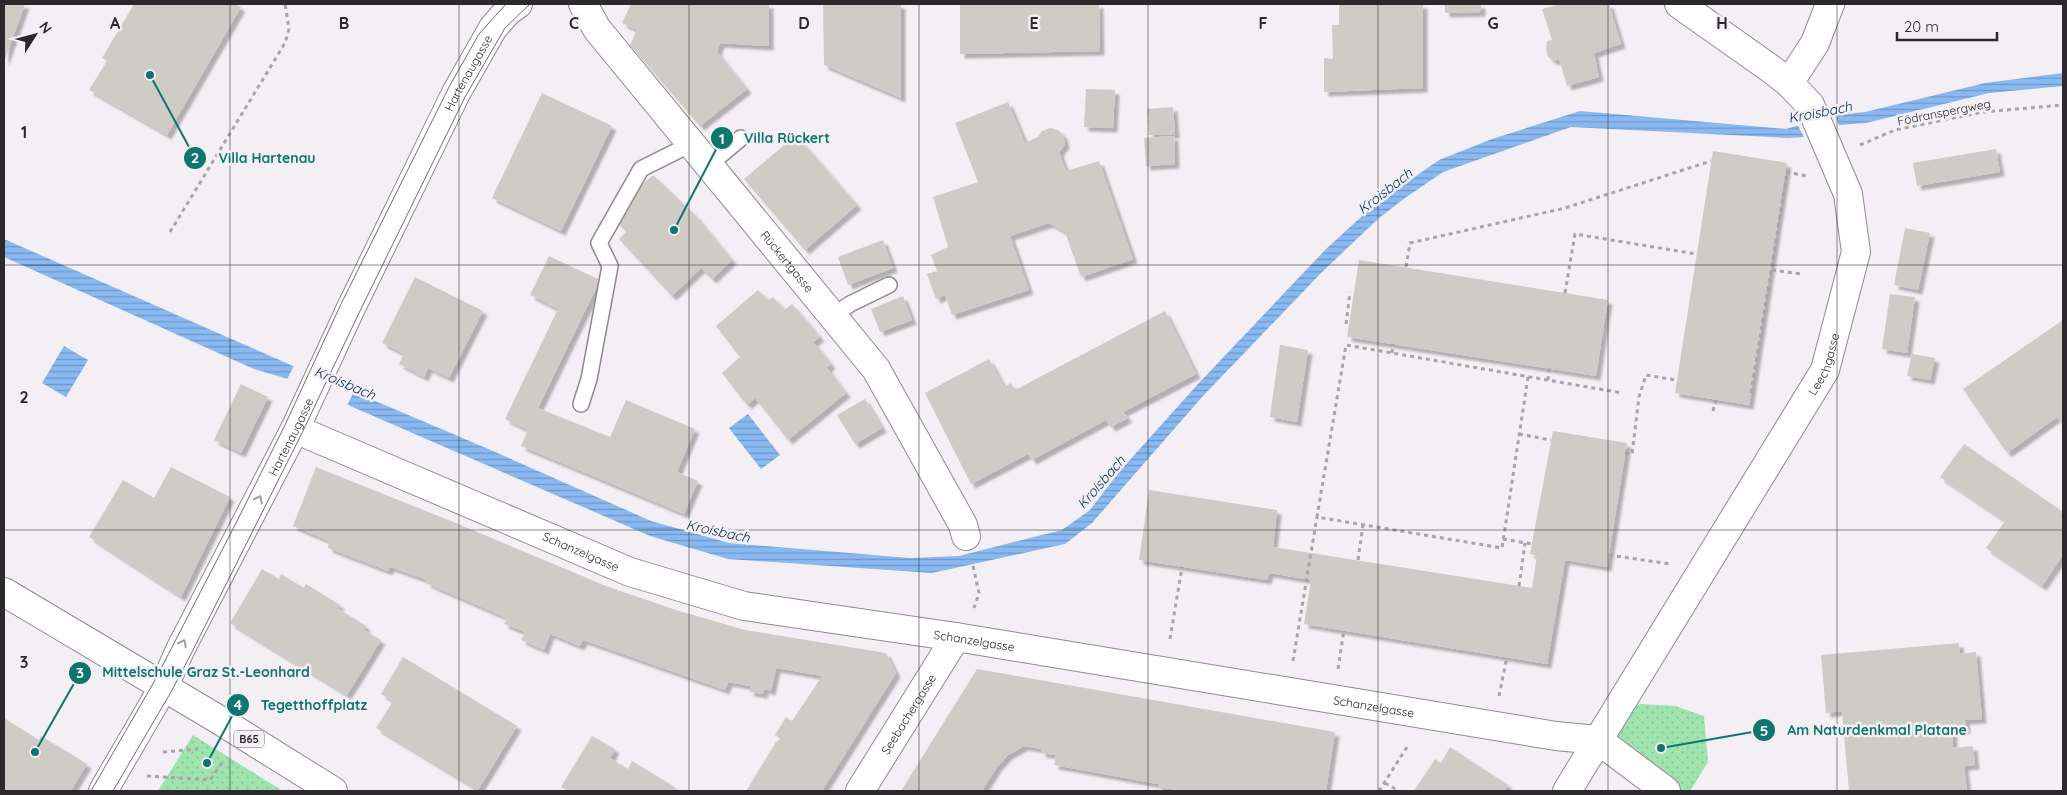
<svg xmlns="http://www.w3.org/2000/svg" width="2067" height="795" font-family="Quicksand,sans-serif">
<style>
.green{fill:url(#green-dots)}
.water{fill:url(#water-rules)}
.pier{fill:#f3eff4}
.building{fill:#cfcbc6;filter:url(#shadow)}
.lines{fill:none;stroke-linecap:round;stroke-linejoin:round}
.service-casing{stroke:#8e8a8f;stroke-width:18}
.minor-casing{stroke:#8e8a8f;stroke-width:30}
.primary-casing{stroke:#8e8a8f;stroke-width:30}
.path{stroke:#a8a4a8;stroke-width:3;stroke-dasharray:4 4;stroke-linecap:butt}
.service{stroke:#fff;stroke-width:15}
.minor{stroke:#fff;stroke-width:28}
.primary{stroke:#fff;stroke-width:28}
.tram{stroke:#6f6c6f;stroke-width:1}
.oneway{stroke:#a09fa0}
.grid{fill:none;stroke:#2b292b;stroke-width:1;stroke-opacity:0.55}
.labels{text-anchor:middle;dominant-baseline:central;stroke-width:5;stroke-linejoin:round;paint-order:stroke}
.shield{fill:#f3eff4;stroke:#676467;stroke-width:1}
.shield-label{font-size:11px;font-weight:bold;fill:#2b292b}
.street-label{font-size:12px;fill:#2b292b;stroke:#f3eff4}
.water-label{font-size:14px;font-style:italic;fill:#032e5a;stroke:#f3eff4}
.grid-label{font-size:16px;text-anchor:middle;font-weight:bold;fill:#2b292b;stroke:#f3eff4;stroke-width:5;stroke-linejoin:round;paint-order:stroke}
.leader{fill:none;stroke:#0f766e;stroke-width:2}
.callout-dot{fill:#0f766e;stroke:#f3eff4;stroke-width:2}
.mark-label{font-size:15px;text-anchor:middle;font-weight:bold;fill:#fff}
.callout-label{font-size:14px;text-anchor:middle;font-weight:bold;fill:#0f766e;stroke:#f3eff4;stroke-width:5;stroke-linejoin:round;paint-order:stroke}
</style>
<defs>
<pattern id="green-dots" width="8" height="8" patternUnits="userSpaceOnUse" patternTransform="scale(1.25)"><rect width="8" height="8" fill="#9fe3ae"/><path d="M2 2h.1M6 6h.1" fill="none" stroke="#89c396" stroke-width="1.8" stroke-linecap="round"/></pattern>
<pattern id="water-rules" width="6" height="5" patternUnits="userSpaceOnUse" patternTransform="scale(1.25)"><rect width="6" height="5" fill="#89b9f2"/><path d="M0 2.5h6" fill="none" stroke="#7096c4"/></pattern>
<filter id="shadow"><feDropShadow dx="4.5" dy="4.5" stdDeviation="1" flood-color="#0004"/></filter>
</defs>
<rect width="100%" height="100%" fill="#f3eff4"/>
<!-- green -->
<path class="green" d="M1640,704L1675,706L1704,716L1708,762L1690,791H1672L1604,739L1619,716Z
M193,735L283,791H158Z"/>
<!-- water -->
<path class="water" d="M2063,73V86L1989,93L1866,123L1839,125L1804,137L1788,138L1571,127L1443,172L1405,198L1379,218L1322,272L1202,397L1092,523L1065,544L932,573L728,559L650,536L288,379L254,369L4,257V239L293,366L493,451L651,521L729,543L910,558L959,556L1062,530L1090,510L1119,472L1198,384L1325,250L1373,206L1439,160L1492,139L1580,111L1786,129L1835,115L1865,112L1985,83Z
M64,346L88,360L66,397L42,383Z
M748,414L780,455L761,469L729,428Z"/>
<!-- pier -->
<path class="pier" d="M1834,112L1840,128L1805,139L1796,122Z
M295,364L355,389L346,408L286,381Z"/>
<!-- building -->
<path class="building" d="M4,4H25L4,62Z
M134,4H235L241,7L167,135L89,90L107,61L102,58Z
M631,4H769V46L720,43L717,52L747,89L700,126L630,45L637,30L622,23Z
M823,4H901V98L824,65Z
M960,4H1099L1100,51L960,54Z
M1339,4H1423V88L1324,92V58L1333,59L1332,25H1339Z
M1445,4H1481V12L1445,13Z
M1560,4H1609L1621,44L1594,53L1599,77L1567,86L1559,59L1554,61L1548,57L1546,49L1547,41L1552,40L1542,9Z
M1086,89L1115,90L1113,128L1084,127Z
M542,93L612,126L561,231L492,198Z
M1008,102L1025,143L1038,137L1042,131L1050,128L1058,130L1063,135L1065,144L1059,152L1066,171L1099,161L1133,259L1081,277L1065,232L1049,223L1010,236L1029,290L952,315L945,295L936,299L927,274L937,271L931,255L948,247L933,197L978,182L955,123Z
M1173,107L1175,134L1149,135L1147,109Z
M796,135L857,205L805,250L744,179Z
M1174,136L1175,164L1146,166L1144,138Z
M1996,149L2000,172L1917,186L1913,163Z
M1713,151L1787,163L1749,405L1675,393Z
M653,175L696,216L732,260L712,279L701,268L672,296L619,239L626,232L615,219L639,187Z
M1905,228L1930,233L1918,290L1894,285Z
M883,240L893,268L848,285L838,257Z
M549,256L600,280L538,408L610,437L626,400L695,429L677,472L698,481L684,514L521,446L528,430L505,419L558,309L530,295Z
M1359,260L1608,300L1596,376L1347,337Z
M415,277L483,311L449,378L428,368L424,377L399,364L404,354L382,343Z
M758,290L768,300L773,297L784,310L792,304L820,337L813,342L831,364L827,368L846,393L788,440L755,398L747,405L722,373L740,357L716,326Z
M1890,294L1915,297L1907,353L1882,349Z
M903,296L912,320L880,332L871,309Z
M1165,311L1196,374L1123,412L1128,418L1111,427L1106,420L1032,460L1028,454L971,484L925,393L989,359L1004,387L1011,383L1015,390Z
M2063,320V426L2057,417L2007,453L1963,389Z
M1280,345L1308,350L1297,422L1270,417Z
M1912,354L1935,358L1930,380L1907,376Z
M241,384L268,397L241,453L214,440Z
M865,399L882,428L855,444L837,415Z
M1553,431L1627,443L1607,567L1565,560L1547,664L1304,624L1311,580L1269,573L1267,580L1139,560L1149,490L1277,510L1273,547L1532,588L1537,556L1530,554Z
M1964,444L2063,512L2060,517L2063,519V555L2042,586L1986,548L2005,521L1940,477Z
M171,467L230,497L181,597L89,537L123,480L154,498Z
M316,467L451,521L606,586L676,610L745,630L886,653L896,673L822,791H746L776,742L781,739L775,735L786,717L792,721L822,676L776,668L771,691L764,689L763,694L750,692V686L728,682L725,690L583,640L580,646L550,634L544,650L521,640L525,632L504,624L507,618L426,583L427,580L390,567L388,571L328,548L329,541L293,526Z
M262,569L279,579L281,574L304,588L306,584L340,605L337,608L366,626L364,630L381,640L347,695L230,623Z
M1959,643L1960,654L1976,652L1982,719L1965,720L1966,729L1953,730V748L1973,746L1975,765L1964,766L1967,791H1849L1842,711L1826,713L1821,655Z
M403,657L517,726L478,790L376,728L393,701L381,694Z
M977,669L1335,732L1326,791H1185L1158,787V784L1054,765L1056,755L1041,753L1042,749L1024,746L1008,755L997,767L982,791H901Z
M4,718L39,740L41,736L87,764L71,791H4Z
M592,736L615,749L610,758L628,769L632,761L676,788L674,791H568L561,787Z
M1450,747L1508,785L1504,791H1414L1435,759L1441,763Z"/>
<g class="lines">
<!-- service casing -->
<g class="service-casing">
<path id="service" d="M709,165L741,138
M833,316L850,304L889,285
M581,404L589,379L610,266L599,243L641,169L691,144"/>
</g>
<!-- minor casing -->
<g class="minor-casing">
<g id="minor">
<path id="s1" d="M583,4L597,29L876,369L963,525L966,536"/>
<path d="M1789,83L1815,43L1830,4"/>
<path id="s2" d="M295,429L630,572L744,606L956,637L1556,736L1598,740L1666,791"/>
<path id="s3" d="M103,791L163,688L181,648L295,429L350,310L456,93L493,28L507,12L518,4"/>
<path id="s4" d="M860,791L956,637"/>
<path id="s5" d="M1567,791L1825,370L1856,252L1848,194L1810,105L1789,83L1771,69L1679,4"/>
</g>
</g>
<!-- primary casing -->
<g class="primary-casing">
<path id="primary" d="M4,592L216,718L333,791"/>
</g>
<!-- path -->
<path class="path" d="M1860,145L1895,130L1983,112L2063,105
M1786,172L1807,176
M170,232L285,43L289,29L285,4
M1406,267L1410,243L1565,208L1711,161
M1772,270L1801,274
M1565,293L1575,234L1696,254
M1346,324L1350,292
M1392,353L1393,344
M1528,377L1502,548L1317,517L1346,345L1622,393
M1548,380L1549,368
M1751,393L1787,173
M1713,411L1716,400
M1519,434L1551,440
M1625,453L1632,454L1639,397L1646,375L1676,380
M1503,539L1532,544
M1609,555L1670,564
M1358,560L1363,525
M973,566L979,593L974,608
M1519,586L1525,543
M1170,639L1182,567
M1293,661L1317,517
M1338,669L1344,630
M1499,696L1507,657
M163,752L198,749
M147,776L210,780L222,763
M1385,783L1399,791
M1379,791L1409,744"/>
<!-- service -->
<use href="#service" class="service"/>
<!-- minor -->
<use href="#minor" class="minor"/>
<!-- primary -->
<use href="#primary" class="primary"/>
<!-- tram -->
<path class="tram" d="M91,791L154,682L235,525L285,425L341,304L449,87L479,34L506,4
M113,791L171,692L190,656L302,433L358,315L465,97L505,28L530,4"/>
</g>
<!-- one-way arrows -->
<defs><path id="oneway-chevron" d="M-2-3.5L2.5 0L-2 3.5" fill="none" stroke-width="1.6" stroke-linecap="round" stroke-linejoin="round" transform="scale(1.25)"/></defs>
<g class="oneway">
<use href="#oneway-chevron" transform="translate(259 499) rotate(-63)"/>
<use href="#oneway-chevron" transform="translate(183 643) rotate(-63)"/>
</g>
<!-- grid -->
<path class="grid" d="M230,4V791M459,4V791M689,4V791M919,4V791M1148,4V791M1378,4V791M1608,4V791M1837,4V791M4,265H2063M4,530H2063"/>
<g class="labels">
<!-- shield labels -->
<rect class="shield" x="234" y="730.5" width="30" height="17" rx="4"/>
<g class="shield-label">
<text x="249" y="739">B65</text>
</g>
<!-- street labels -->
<g class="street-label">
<text stroke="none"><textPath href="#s3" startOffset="806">Hartenaugasse</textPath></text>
<text transform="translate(1944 112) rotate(-11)">Födranspergweg</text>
<text stroke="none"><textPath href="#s1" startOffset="329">Rückertgasse</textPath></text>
<text stroke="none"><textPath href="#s5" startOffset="499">Leechgasse</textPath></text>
<text stroke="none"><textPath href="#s3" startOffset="401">Hartenaugasse</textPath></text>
<text stroke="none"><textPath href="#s2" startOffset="311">Schanzelgasse</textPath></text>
<text stroke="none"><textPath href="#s2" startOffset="716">Schanzelgasse</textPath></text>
<text stroke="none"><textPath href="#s2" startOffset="1121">Schanzelgasse</textPath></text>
<text stroke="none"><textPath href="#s4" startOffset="91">Seebachergasse</textPath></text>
</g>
<!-- water labels -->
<g class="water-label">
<text transform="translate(1820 112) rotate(-11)">Kroisbach</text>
<text transform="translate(1385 191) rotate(-38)">Kroisbach</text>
<text transform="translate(345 383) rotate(23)">Kroisbach</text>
<text transform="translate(1101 482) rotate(-49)">Kroisbach</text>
<text transform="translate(718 531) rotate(12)">Kroisbach</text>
</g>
</g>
<g class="grid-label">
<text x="115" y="29">A</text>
<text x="344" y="29">B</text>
<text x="574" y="29">C</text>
<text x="804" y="29">D</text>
<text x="1034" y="29">E</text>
<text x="1263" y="29">F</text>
<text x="1493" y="29">G</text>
<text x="1722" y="29">H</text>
<text x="24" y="138">1</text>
<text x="24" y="403">2</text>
<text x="24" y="668">3</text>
</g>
<!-- callouts -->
<path class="leader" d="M674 230L722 138M150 75L195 158M35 752L80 673M207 763L238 705M1661 748L1764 730"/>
<g class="callout-dot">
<circle cx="674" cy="230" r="5"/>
<circle cx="150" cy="75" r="5"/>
<circle cx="35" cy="752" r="5"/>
<circle cx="207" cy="763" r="5"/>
<circle cx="1661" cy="748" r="5"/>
<circle cx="722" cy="138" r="12"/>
<circle cx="195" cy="158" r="12"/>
<circle cx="80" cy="673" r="12"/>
<circle cx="238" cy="705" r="12"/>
<circle cx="1764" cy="730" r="12"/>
</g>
<g class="mark-label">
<text x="722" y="144">1</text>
<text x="195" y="163">2</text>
<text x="80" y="678">3</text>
<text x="238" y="710">4</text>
<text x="1764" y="736">5</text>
</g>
<g class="callout-label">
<text x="787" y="143">Villa Rückert</text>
<text x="267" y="163">Villa Hartenau</text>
<text x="206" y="677">Mittelschule Graz St.-Leonhard</text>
<text x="314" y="710">Tegetthoffplatz</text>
<text x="1877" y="735">Am Naturdenkmal Platane</text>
</g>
<!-- border -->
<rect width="2067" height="795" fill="none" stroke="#2b292b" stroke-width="10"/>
<!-- north arrow -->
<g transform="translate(35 35) rotate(54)" stroke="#f3eff4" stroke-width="4" paint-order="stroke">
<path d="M0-4L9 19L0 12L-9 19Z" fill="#2b292b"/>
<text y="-8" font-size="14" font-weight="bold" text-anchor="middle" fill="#2b292b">N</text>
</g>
<!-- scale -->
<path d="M1897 32v8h100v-8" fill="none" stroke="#2b292b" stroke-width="2.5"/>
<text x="1904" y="32" font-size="15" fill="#2b292b" stroke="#f3eff4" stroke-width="4" paint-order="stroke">20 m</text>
</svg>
